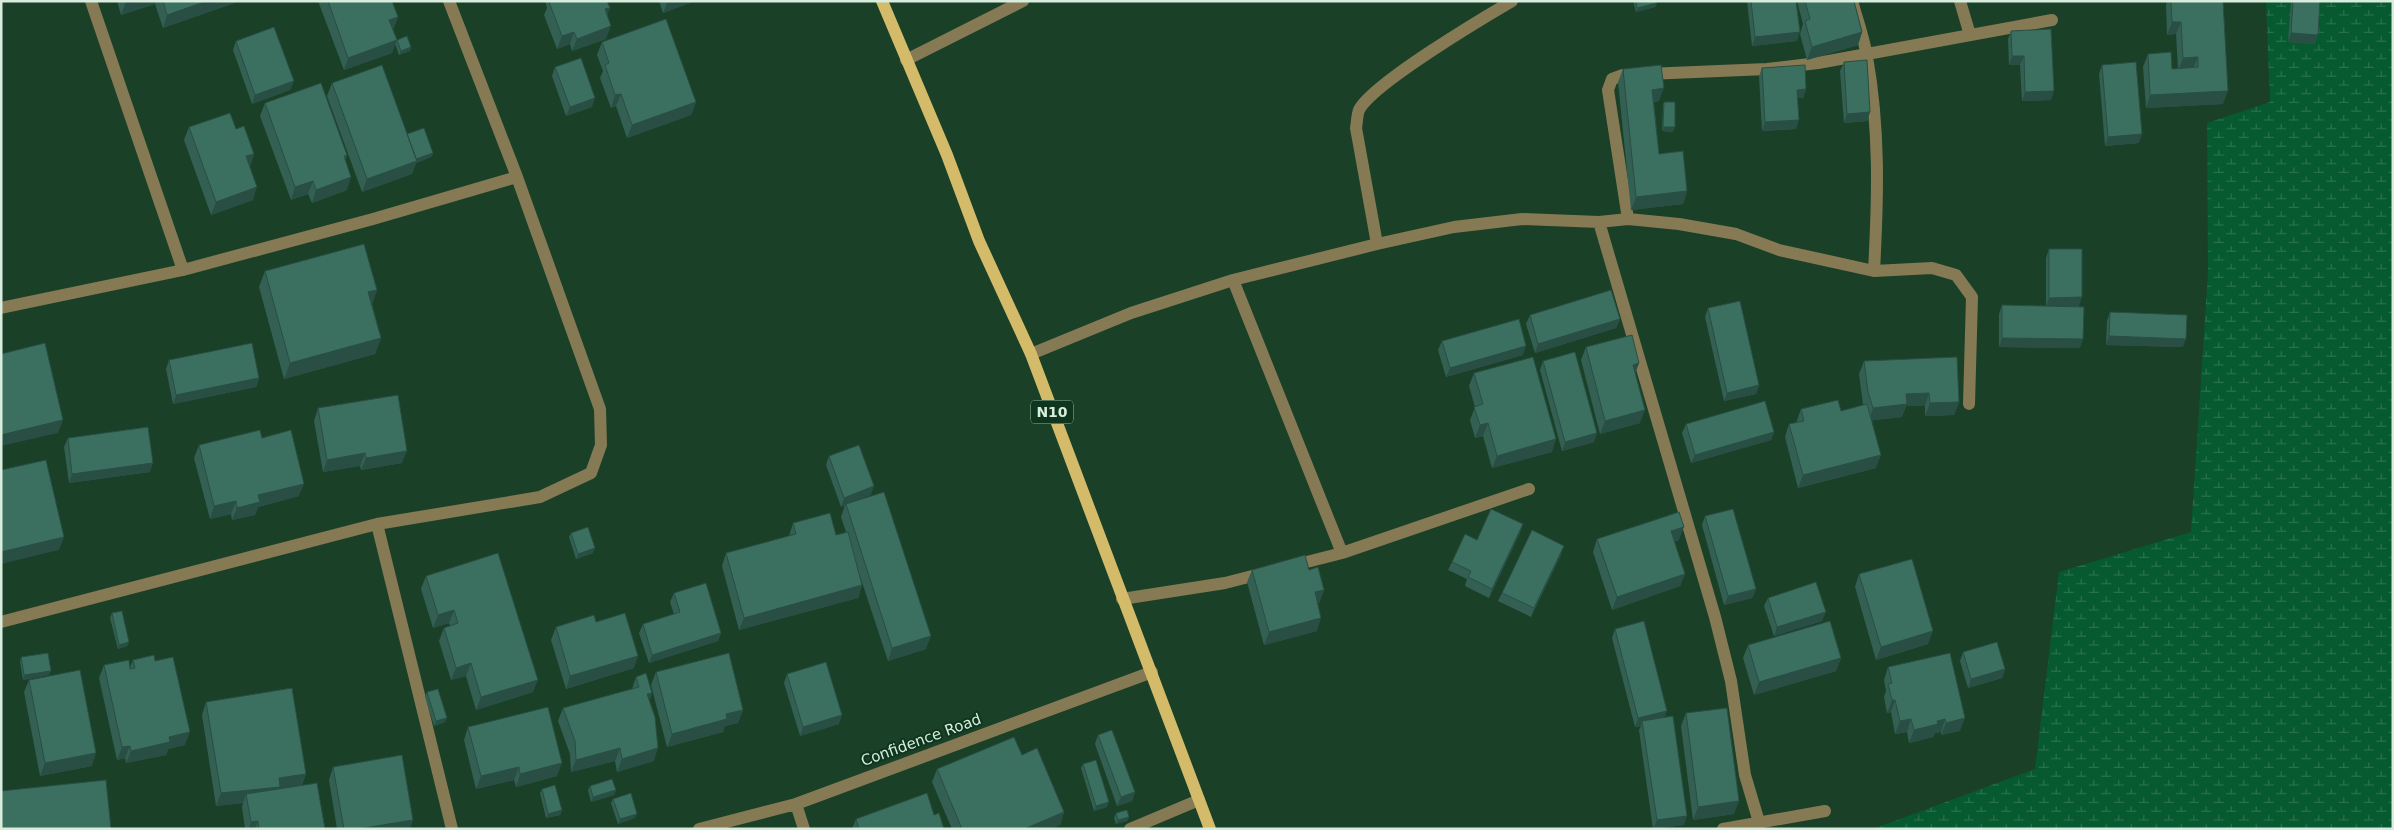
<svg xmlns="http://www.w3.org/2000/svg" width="2394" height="830" font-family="'DejaVu Sans',sans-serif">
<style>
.wetland{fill:url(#wetland-marsh)}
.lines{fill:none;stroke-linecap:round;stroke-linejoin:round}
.minor{stroke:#857a54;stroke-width:12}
.major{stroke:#d3bb6a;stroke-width:12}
.wall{fill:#336053}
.shaded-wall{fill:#294e44}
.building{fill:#3b7061;stroke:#294e44}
.labels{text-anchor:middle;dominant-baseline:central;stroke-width:4;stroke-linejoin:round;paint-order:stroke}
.shield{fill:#0e361e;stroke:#9bb6a4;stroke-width:1}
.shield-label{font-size:14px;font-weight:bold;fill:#d8eddd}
.street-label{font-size:15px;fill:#d8eddd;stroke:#0e361e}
</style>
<defs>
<pattern id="wetland-marsh" width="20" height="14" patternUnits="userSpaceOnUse" patternTransform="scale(1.25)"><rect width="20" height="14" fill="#07592f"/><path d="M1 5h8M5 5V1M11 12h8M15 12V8" fill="none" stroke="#2a714d"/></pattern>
</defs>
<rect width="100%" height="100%" fill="#1a4028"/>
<!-- wetland -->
<path class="wetland" d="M2266,1H2393V829H1873L2035,769L2059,572L2191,532L2208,272L2207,123L2270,102Z"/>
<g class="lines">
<!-- minor -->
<path class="minor" d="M91,1L183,270
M1852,1C1857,19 1864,38 1867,57C1880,130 1878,197 1874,271
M1960,1L1970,35
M906,60L1023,1
M1628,219L1608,90L1612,79L1623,75L1767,69L1818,63L2052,20
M1599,222L1715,617L1731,681L1745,775L1759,822
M1377,244L1356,128C1357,123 1357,115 1359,110C1372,84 1483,18 1512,1
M1233,280L1342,553
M1,308L183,270L373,219L517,177
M1031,354L1131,313L1233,280L1377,244L1454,227L1522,219L1599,222L1628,219L1679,224L1736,234L1779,250L1874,271L1932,268L1956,275L1972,297L1969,404
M377,524L452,829
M1291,566L1342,553L1529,489
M1122,599L1225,583L1264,573
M1,622L377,524L540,497L591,473L601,445L600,409L517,177L449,1
M796,804L804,829
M699,829L796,804L1152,672
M1130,829L1199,800
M1723,829L1825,811"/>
<!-- major -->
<path class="major" d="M882,1L947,155L979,241L1031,354L1210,829"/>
</g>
<!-- wall -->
<path class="wall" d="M117,1H240L163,28L155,4L121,15Z
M318,1H392L398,17L393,30L397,40L411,47L410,51L399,55L395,44L392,53L344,70Z
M545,1H607L610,8L607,15L606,39L572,51L570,44L557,49L544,15L547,8Z
M659,1H695L663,13Z
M1633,1H1656L1657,3L1655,7L1636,12Z
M1747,1H1796L1797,41L1752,46Z
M1797,1H1854L1862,32L1858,45L1807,60L1800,34L1803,24Z
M2167,1H2223V104L2146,108L2143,67L2148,54L2172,69H2178L2176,34L2167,35L2166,5Z
M2291,1H2320L2315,44L2288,42Z
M2011,31L2051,100L2022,101L2020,65H2009L2008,39Z
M236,41L294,81L290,90L252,104L233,50Z
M602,42L696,102L691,115L627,138L616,106L611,108L600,78L603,71L597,55Z
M1844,62L1870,112L1867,121L1844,123L1840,71Z
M2102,65L2139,143L2105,146L2099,74Z
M555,67L592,107L566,116L552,76Z
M1762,68L1806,89L1803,98H1798L1796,129L1762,131L1759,76Z
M1623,69L1659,101L1654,102L1659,154L1687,191L1683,204L1631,210L1618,82Z
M332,83L407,134L433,153L431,157L416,163L412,174L362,192L327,96Z
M1664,102L1673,132L1662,131L1663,106Z
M265,103L347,155L345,160L347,190L312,203L308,194L291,200L260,116Z
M189,127L236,129L254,154L250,166L253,200L211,215L184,140Z
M2049,249L2079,306L2080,348L1999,347V314L2002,305L2046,306V258Z
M265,271L377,290L372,304L381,338L375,354L284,379L259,287Z
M1708,308L1759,385L1756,394L1724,401L1705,317Z
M2110,312L2183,347L2106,345L2107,321Z
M1530,315L1620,319L1616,328L1535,353L1526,324Z
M1442,341L1523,355L1446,377L1438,350Z
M1586,347L1639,363L1635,373L1640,423L1600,434L1581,360Z
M169,360L259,378L256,387L173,404L166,369Z
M1543,361L1594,442L1562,451L1540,370Z
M1864,361L1959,402L1954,415L1925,416V406H1906L1902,417L1872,420L1876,468L1798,488L1785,437L1789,424L1796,423L1801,409L1841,411L1863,405L1859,374Z
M1474,373L1552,452L1492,468L1483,436L1475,438L1470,420L1475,407L1469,386Z
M318,408L402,463L361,470L360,466L323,472L314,421Z
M1686,424L1774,432L1771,440L1691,463L1682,433Z
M68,438L150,472L69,483L64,447Z
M262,438L299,496L258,507L255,515L232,520L231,514L210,519L194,458L199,445Z
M829,456L871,495L857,500L926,649L888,661L858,570L862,585L858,598L739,630L722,566L726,553L789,536L793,523L836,535L846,532L841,517L845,505L841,507L826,465Z
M1705,516L1756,589L1752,598L1724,605L1702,525Z
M571,533L593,553L576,559L569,537Z
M1520,533L1489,598L1465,586L1467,579L1448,570L1452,562L1477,540Z
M1597,539L1679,540L1674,542L1685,574L1680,586L1612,610L1593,552Z
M1561,555L1531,617L1498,601L1502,593Z
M1252,570H1309L1324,590L1319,603H1317V631L1264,645L1247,582Z
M1859,574L1928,644L1876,660L1855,587Z
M426,576L533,692L476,710L466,676L451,680L439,641L444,628L450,626L449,623L433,628L421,589Z
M674,593L721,633L718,641L649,663L639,633L643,624L674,614L670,602Z
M1768,598L1822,621L1774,636L1764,606Z
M112,613L129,642L127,646L118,649L110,618Z
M596,622L634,668L566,689L551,640L556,627Z
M1615,629L1665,718L1684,825L1653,829L1639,730L1641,726L1635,727L1612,638Z
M1748,645L1841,658L1836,671L1754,695L1743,658Z
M1963,652L2005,669L2002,678L1968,688L1960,661Z
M21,657L49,675L23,680L20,662Z
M133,660L155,661L185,745L168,749L166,755L126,763L125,758L117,760L99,678L104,665L130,667Z
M1888,667L1960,731L1941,735V732L1935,733L1933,737L1909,743L1907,732L1895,734L1891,712L1887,713L1884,697L1886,691L1884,680Z
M656,672L743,710L738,723L725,726L723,732L667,747L651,685Z
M787,674L839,724L800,736L784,683Z
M636,677L652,693L649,701L654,761L617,772L615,761L571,772L570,754L558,721L563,708L632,689Z
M29,680L92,766L40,776L24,692Z
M427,692L445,722L434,726L425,697Z
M206,702L306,774L302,785L325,829H245L242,807L243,803L216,806L202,715Z
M1686,713L1734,814L1693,820L1681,726Z
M468,727L557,776L516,787L514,780L476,789L464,740Z
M1098,735L1135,792L1132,801L1117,806L1095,744Z
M1022,755L1064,812L1060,825L1050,829H952L932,782L937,769Z
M1083,764L1107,807L1094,811L1081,768Z
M333,767L410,829H337L329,780Z
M590,786L616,790L614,795L591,802L588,790Z
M542,789L562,810L560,815L546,818L540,793Z
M613,799L635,818L618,824L611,803Z
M1116,813L1129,817L1127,821L1116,824L1114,818Z
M934,815L944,829H852L856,819Z"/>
<!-- shaded-wall -->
<path class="shaded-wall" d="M127,1H156L155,4L121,15L126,2Z
M207,1H240L163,28L167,15Z
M668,1H695L663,13Z
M1657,3L1655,7L1636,12L1637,8Z
M610,8L605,20V9Z
M398,17L393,30L389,20Z
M2172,22H2181L2176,34L2167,35Z
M611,26L606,39L572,51L577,39Z
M574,32L570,44L557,49L562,36Z
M1800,32L1797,41L1752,46L1755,37Z
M1862,32L1858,45L1807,60L1812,47Z
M2291,33L2318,35L2315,44L2288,42Z
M397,40L392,53L344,70L348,58Z
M411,47L410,51L399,55L401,51Z
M2012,56H2024L2020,65H2009Z
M2198,57L2193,69L2178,71L2183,58Z
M294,81L290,90L252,104L255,95Z
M1664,88L1659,101L1648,102L1652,90Z
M1806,89L1803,98H1794L1797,90Z
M2054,91L2051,100L2022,101L2025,92Z
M2228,91L2223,104L2146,108L2150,95Z
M621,94L616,106L611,108L615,95Z
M595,98L592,107L566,116L570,107Z
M696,102L691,115L627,138L632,125Z
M1870,112L1867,121L1844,123L1847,114Z
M1799,120L1796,129L1762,131L1765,122Z
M1663,127H1675L1673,132L1662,131Z
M2142,134L2139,143L2105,146L2108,137Z
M433,153L431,157L416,163L412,174L362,192L367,179L416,159Z
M254,154L249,167L246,156Z
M351,177L347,190L312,203L316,190Z
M313,181L308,194L291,200L295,187Z
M257,187L253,200L211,215L216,202Z
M1687,191L1683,204L1631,210L1636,197Z
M377,290L371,306L368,292Z
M2082,297L2079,306L2046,307L2049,298Z
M1620,319L1616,328L1535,353L1538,344Z
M2109,336L2186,339L2183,347L2106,345Z
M381,338L375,354L284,379L290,363Z
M2002,338L2083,339L2080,348L1999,347Z
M1526,346L1523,355L1446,377L1450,368Z
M1639,363L1634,376L1633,365Z
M259,378L256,387L173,404L176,395Z
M1759,385L1756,394L1724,401L1727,393Z
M1929,393L1925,406H1906L1902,417L1869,421L1873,408L1906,394Z
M1959,402L1954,415L1925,416L1930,403Z
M1645,410L1640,423L1600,434L1605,421Z
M63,420L58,433L1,446V435Z
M1488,423L1483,436L1475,438L1480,425Z
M1774,432L1771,440L1691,463L1695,455Z
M1597,433L1594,442L1562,451L1565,442Z
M1556,439L1552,452L1492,468L1497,456Z
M407,451L402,463L361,470L366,458Z
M365,453L360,466L323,472L327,460Z
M1881,455L1876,468L1798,488L1803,475Z
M153,463L150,472L69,483L72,474Z
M304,484L299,496L258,507L255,515L232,520L237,508L258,495Z
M874,486L871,495L841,507L844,498Z
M236,501L231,514L210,519L214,506Z
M1523,524L1520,533L1489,598L1492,589Z
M1684,527L1679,540L1666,544L1671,531Z
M64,537L59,550L1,564V552Z
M1564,546L1561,555L1531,617L1534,608Z
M595,548L593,553L576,559L578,554Z
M1685,574L1680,586L1612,610L1617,597Z
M862,585L858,598L739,630L744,618Z
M1756,589L1752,598L1724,605L1728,596Z
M1324,590L1319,603L1310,605L1315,592Z
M454,610L449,623L433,628L438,615Z
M1826,612L1822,621L1774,636L1777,627Z
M1321,618L1317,631L1264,645L1269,632Z
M1933,631L1928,644L1876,660L1881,647Z
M721,633L718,641L649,663L652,655Z
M931,636L926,649L888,661L892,648Z
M129,642L127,646L118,649L119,645Z
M638,656L634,668L566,689L570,676Z
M1841,658L1836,671L1754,695L1759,682Z
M471,663L466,676L451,680L456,668Z
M2005,669L2002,678L1968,688L1971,679Z
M51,671L49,675L23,680L24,675Z
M538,680L533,692L476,710L481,697Z
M652,693L648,706L647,694Z
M1892,700H1895L1891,712L1887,713Z
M743,710L738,723L725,726L723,732L667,747L672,734L726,714Z
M1667,711L1664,719L1642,721L1641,726L1635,727L1638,718Z
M842,715L839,724L800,736L803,727Z
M447,718L445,722L434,726L436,721Z
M1965,718L1960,731L1941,735L1946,723Z
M1911,719L1907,732L1895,734L1900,721Z
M1945,719L1941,732L1935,733L1933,737L1909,743L1914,730L1937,721Z
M190,732L185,745L168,749L166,755L126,763L131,751L169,737Z
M130,746L125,758L117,760L122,747Z
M620,748L615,761L571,772L576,760Z
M658,748L654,761L617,772L622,759Z
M96,753L92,766L40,776L45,763Z
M562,763L557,776L516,787L520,774Z
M519,767L514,780L476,789L481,776Z
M306,774L301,786L246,794L243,803L216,806L221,793L279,778Z
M616,790L614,795L591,802L593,797Z
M1135,792L1132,801L1117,806L1121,797Z
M1739,801L1734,814L1693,820L1698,807Z
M1109,802L1107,807L1094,811L1096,806Z
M562,810L560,815L546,818L548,814Z
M1064,812L1060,825L1050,829H1024Z
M637,814L635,818L618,824L620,819Z
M1687,816L1684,825L1653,829L1657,820Z
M1129,817L1127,821L1116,824L1118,820Z
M413,820L410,829H358Z
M258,821L255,829H248L251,822Z"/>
<!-- building -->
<path class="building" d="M163,1H207L167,15Z
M328,1H392L398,17L389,20L397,40L348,58Z
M552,1H607L610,8L605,9L611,26L577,39L574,32L562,36L549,2Z
M1636,1H1656L1657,3L1637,8Z
M1751,1H1796L1800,32L1755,37Z
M1805,1H1854L1862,32L1812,47L1805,21L1810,19Z
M2171,1H2223L2228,91L2150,95L2148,54L2171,52L2172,69L2198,67V57L2183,58L2181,22H2172Z
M2293,1H2320L2318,35L2291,33Z
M666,19L696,102L632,125L621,94L615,95L605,65L609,63L602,42Z
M274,27L294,81L255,95L236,41Z
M2051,29L2054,91L2025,92L2024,56H2012L2011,31Z
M407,36L411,47L401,51L397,40Z
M581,58L595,98L570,107L555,67Z
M1867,60L1870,112L1847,114L1844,62Z
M2136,62L2142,134L2108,137L2102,65Z
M382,65L417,161L367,179L332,83Z
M1661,65L1664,88L1652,90L1659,154L1683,151L1687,191L1636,197L1623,69Z
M1805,65L1806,89L1797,90L1799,120L1765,122L1762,68Z
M321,83L347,155L344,156L351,177L316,190L313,181L295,187L265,103Z
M1664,102H1675V127H1663Z
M230,113L236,129L244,126L254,154L246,156L257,187L216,202L189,127Z
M424,128L433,153L416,159L407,134Z
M364,244L377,290L368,292L381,338L290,363L265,271Z
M2049,249H2082V297L2049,298Z
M1611,290L1620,319L1538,344L1530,315Z
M1740,301L1759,385L1727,393L1708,308Z
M2002,305L2084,307L2083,339L2002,338Z
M2110,312L2187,315L2186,339L2109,336Z
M1519,319L1526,346L1450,368L1442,341Z
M1632,335L1639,363L1633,365L1645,410L1605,421L1586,347Z
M45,343L63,420L1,435V354Z
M252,343L259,378L176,395L169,360Z
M1575,352L1597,433L1565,442L1543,361Z
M1533,357L1556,439L1497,456L1488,423L1480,425L1474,407L1483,404L1474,373Z
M1957,357L1959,402L1930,403L1929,393L1906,394L1907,404L1873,408L1868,392L1864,361Z
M398,395L407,451L366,458L365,453L327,460L318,408Z
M1838,400L1841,411L1867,404L1881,455L1803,475L1789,424L1804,421L1801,409Z
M1765,401L1774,432L1695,455L1686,424Z
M148,427L153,463L72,474L68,438Z
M260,430L262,438L291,430L304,484L258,495L260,502L237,508L236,501L214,506L199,445Z
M859,445L874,486L844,498L829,456Z
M46,460L64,537L1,552V470Z
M884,492L931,636L892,648L846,504Z
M1491,509L1523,524L1492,589L1468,577L1471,571L1452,562L1465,534L1477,540Z
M1733,509L1756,589L1728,596L1705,516Z
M1679,512L1684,527L1671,531L1685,574L1617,597L1597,539Z
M830,513L836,535L848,532L862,585L744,618L726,553L796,534L793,523Z
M588,527L595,548L578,554L571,533Z
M1532,530L1564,546L1534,608L1502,593Z
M498,553L538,680L481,697L471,663L456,668L444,628L458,623L454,610L438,615L426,576Z
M1305,555L1309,570L1318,567L1324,590L1315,592L1321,618L1269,632L1252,570Z
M1912,559L1933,631L1881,647L1859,574Z
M1816,582L1826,612L1777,627L1768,598Z
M706,583L721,633L652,655L643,624L680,612L674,593Z
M122,611L129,642L119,645L112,613Z
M625,613L638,656L570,676L556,627L594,615L596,622Z
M1644,621L1667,711L1638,718L1615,629Z
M1830,621L1841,658L1759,682L1748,645Z
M1997,642L2005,669L1971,679L1963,652Z
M48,653L51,671L24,675L21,657Z
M729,653L743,710L726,714L727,719L672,734L656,672Z
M1950,653L1965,718L1946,723L1945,719L1937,721L1938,724L1914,730L1911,719L1900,721L1895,700H1892L1888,684L1892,683L1888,667Z
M154,655L155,661L173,657L190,732L169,737L170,742L131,751L130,746L122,747L104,665L129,660L130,669L135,668L133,660Z
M826,662L842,715L803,727L787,674Z
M80,670L96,753L45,763L29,680Z
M646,673L652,693L647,694L655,717L658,748L622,759L620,748L576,760L575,741L563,708L639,687L636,677Z
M292,688L306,774L279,778L280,787L221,793L206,702Z
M438,689L447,718L436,721L427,692Z
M548,707L562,763L520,774L519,767L481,776L468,727Z
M1727,708L1739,801L1698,807L1686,713Z
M1673,716L1687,816L1657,820L1642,721Z
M1112,730L1135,792L1121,797L1098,735Z
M1014,737L1022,755L1037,748L1064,812L1024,829H962L937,769Z
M402,755L413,820L358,829H344L333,767Z
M1096,760L1109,802L1096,806L1083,764Z
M612,779L616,790L593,797L590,786Z
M106,780L111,829H1V791Z
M317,783L325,829H259L258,821L251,822L246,794Z
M555,785L562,810L548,814L542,789Z
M631,793L637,814L620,819L613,799Z
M927,793L934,815L939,813L944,829H859L856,819Z
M1127,810L1129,817L1118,820L1116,813Z"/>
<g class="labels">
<!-- shield labels -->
<rect class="shield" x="1031" y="400.5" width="42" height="23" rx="4"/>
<g class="shield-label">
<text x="1052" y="412">N10</text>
</g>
<!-- street labels -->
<g class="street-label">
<text transform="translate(921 740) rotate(-20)">Confidence Road</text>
</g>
</g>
<!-- border -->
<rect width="2394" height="830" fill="none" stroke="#d8eddd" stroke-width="5"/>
</svg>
